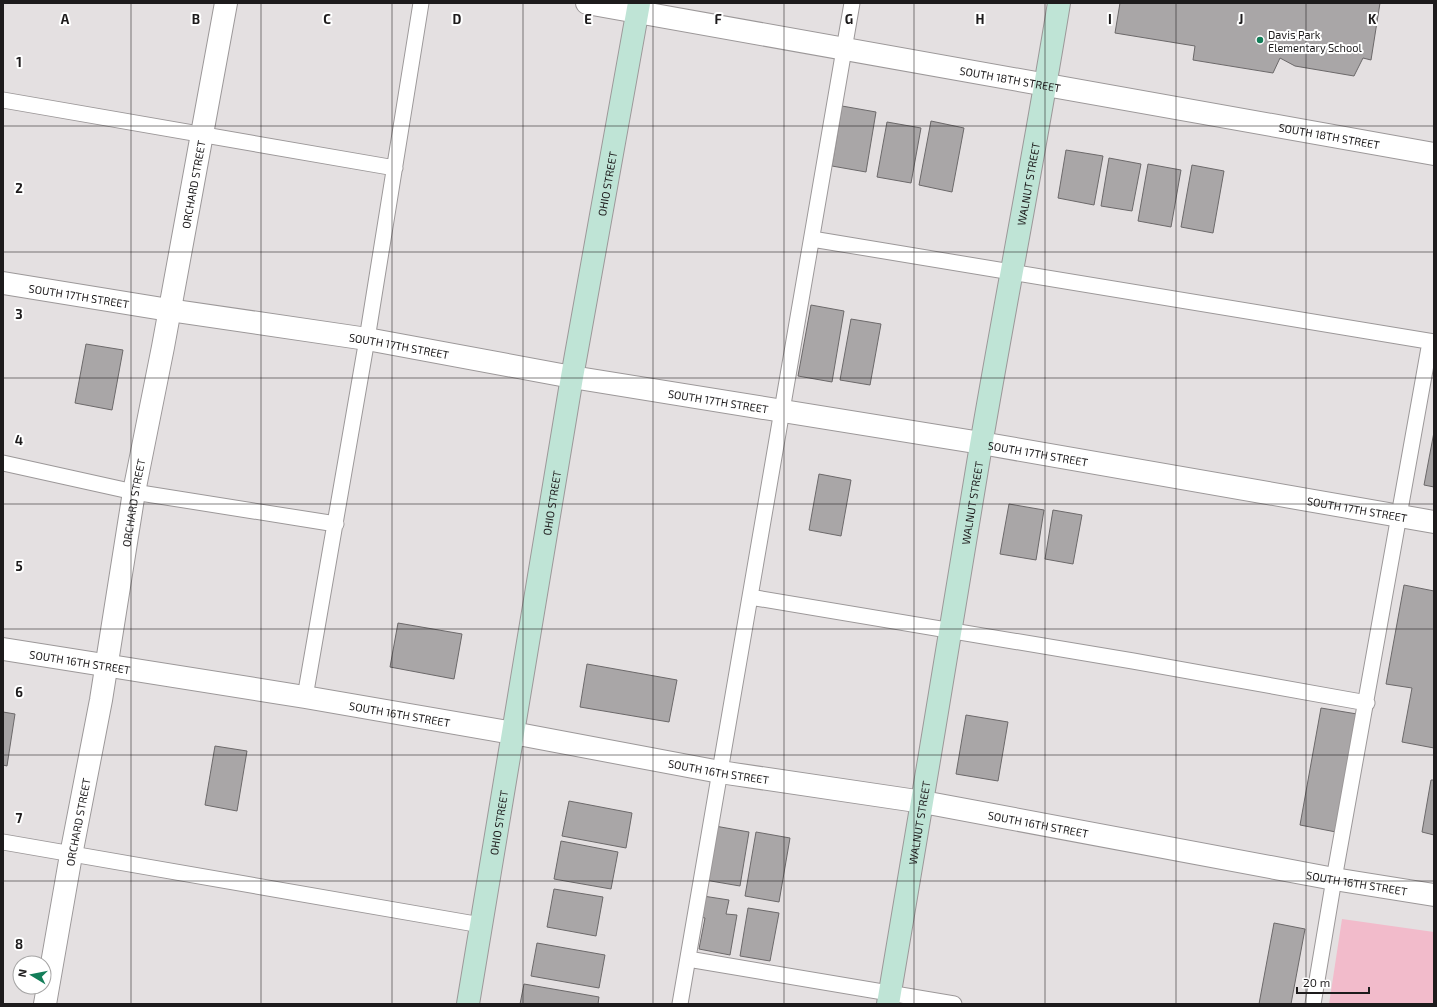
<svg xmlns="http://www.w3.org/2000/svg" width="1437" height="1007" font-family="'Exo 2',sans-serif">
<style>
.green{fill:#f2bbcb}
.building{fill:#a9a6a7;stroke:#6c696a}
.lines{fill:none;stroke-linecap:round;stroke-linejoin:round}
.lane-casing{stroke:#9c9899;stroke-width:17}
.street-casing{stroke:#9c9899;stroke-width:24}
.secondary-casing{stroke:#9c9899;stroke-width:24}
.lane{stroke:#fff;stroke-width:15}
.street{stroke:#fff;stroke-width:22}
.secondary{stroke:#bfe4d6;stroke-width:22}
.grid{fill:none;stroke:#1d1b1c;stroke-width:1;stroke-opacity:0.55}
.poi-dot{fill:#137e59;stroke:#fff;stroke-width:1.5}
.labels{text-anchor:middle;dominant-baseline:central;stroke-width:4;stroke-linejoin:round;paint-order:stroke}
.poi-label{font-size:11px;fill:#1d1b1c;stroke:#fff;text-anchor:start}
.street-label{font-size:11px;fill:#1d1b1c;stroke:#fff}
.grid-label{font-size:13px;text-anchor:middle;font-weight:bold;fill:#1d1b1c;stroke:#fff;stroke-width:4;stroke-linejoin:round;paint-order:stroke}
</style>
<rect width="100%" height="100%" fill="#e4e0e1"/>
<!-- green -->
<path class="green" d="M1342,919L1434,932V1004H1329Z"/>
<!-- building -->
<path class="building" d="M1120,3H1380L1371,60L1363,58L1354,76L1295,66L1280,58L1273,73L1193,60L1195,46L1115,33Z
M842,106L876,112L866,172L832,166Z
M931,121L964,128L952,192L919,185Z
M887,122L921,128L911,183L877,177Z
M1066,150L1103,156L1094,205L1058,198Z
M1109,158L1141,164L1132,211L1101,206Z
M1148,164L1181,170L1171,227L1138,221Z
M1192,165L1224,171L1213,233L1181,227Z
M811,305L844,311L832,382L798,376Z
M851,319L881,324L870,385L840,380Z
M86,344L123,350L112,410L75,403Z
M1434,432V487L1424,485Z
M819,474L851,480L841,536L809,530Z
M1009,504L1044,510L1036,560L1000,554Z
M1053,510L1082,515L1073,564L1045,559Z
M1404,585L1434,591V748L1402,742L1412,688L1386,684Z
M398,623L462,634L454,679L390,667Z
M587,664L677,680L669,722L580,707Z
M1321,708L1357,714L1336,832L1300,825Z
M3,712L15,714L7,766L3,765Z
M966,715L1008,722L998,781L956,774Z
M215,746L247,751L237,811L205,805Z
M1431,780H1434V835L1422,832Z
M569,801L632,813L626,848L562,836Z
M715,826L749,832L740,886L705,880Z
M756,832L790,838L779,902L745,896Z
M561,841L618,852L611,889L554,879Z
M554,889L603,897L596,936L547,927Z
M703,896L729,900L726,914L737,915L730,955L699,949L705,918L700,917Z
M748,908L779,913L770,961L740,956Z
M1274,923L1305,929L1291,1004H1259Z
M537,943L605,955L599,988L531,976Z
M524,984L599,997L598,1004H520Z"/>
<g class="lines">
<!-- lane casing -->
<g class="lane-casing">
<path id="lane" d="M3,100L395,168
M812,239L1434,342
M3,463L134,492L336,524
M750,597L1133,661L1367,703
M305,697L367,339L421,3
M3,842L481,925
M688,959L954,1004
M680,1004L852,3
M1313,1004L1334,879L1430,342"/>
</g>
<!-- street casing -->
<g class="street-casing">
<g id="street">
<path id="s1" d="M587,3L1434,154"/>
<path id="s2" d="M3,283L169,310L367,339L572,377L981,443L1434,522"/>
<path id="s3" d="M3,649L305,697L513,733L720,772L923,802L1334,879L1434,895"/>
<path id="s4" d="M45,1004L71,855L101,700L134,492L163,347L226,3"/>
</g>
</g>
<!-- secondary casing -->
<g class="secondary-casing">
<g id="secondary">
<path id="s5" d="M468,1004L572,377L639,3"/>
<path id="s6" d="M888,1004C920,818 950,631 981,445C1006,298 1035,151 1059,3"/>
</g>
</g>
<!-- lane -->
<use href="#lane" class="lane"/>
<!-- street -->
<use href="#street" class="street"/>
<!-- secondary -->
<use href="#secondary" class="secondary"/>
</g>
<!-- grid -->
<path class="grid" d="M131,3V1004M261,3V1004M392,3V1004M523,3V1004M653,3V1004M784,3V1004M914,3V1004M1045,3V1004M1176,3V1004M1306,3V1004M3,126H1434M3,252H1434M3,378H1434M3,504H1434M3,629H1434M3,755H1434M3,881H1434"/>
<!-- markers -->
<circle class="poi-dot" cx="1260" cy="40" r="4"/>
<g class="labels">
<!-- poi labels -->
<g class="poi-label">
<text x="1268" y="34">Davis Park<tspan x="1268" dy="13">Elementary School</tspan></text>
</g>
<!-- street labels -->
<g class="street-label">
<text stroke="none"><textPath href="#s1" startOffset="430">SOUTH 18TH STREET</textPath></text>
<text stroke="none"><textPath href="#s1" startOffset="754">SOUTH 18TH STREET</textPath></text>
<text stroke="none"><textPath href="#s5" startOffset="832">OHIO STREET</textPath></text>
<text stroke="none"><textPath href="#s6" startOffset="832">WALNUT STREET</textPath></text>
<text stroke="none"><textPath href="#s4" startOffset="833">ORCHARD STREET</textPath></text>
<text stroke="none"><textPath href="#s2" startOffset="77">SOUTH 17TH STREET</textPath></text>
<text stroke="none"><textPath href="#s2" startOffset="401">SOUTH 17TH STREET</textPath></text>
<text stroke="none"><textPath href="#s2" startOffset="725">SOUTH 17TH STREET</textPath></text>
<text stroke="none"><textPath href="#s2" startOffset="1049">SOUTH 17TH STREET</textPath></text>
<text stroke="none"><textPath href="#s4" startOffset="509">ORCHARD STREET</textPath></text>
<text stroke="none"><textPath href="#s5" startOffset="508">OHIO STREET</textPath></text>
<text stroke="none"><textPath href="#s6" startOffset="508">WALNUT STREET</textPath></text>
<text stroke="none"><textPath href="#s2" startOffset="1373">SOUTH 17TH STREET</textPath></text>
<text stroke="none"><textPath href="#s3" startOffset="78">SOUTH 16TH STREET</textPath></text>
<text stroke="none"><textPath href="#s3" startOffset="402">SOUTH 16TH STREET</textPath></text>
<text stroke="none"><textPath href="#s3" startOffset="726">SOUTH 16TH STREET</textPath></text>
<text stroke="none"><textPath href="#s4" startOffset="185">ORCHARD STREET</textPath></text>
<text stroke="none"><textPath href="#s5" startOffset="184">OHIO STREET</textPath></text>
<text stroke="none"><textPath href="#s6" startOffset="184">WALNUT STREET</textPath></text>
<text stroke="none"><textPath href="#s3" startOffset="1050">SOUTH 16TH STREET</textPath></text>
<text stroke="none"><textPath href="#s3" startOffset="1374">SOUTH 16TH STREET</textPath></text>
</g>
</g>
<g class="grid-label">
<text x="65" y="24">A</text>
<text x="196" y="24">B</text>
<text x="327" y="24">C</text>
<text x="457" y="24">D</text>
<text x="588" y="24">E</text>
<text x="718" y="24">F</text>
<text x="849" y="24">G</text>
<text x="980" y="24">H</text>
<text x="1110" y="24">I</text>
<text x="1241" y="24">J</text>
<text x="1372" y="24">K</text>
<text x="19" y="67">1</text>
<text x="19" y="193">2</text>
<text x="19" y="319">3</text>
<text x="19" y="445">4</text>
<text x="19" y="571">5</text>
<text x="19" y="697">6</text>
<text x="19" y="823">7</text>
<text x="19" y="949">8</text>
</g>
<!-- border -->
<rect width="1437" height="1007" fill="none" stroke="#1d1b1c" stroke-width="8"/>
<!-- north arrow -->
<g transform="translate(32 975) rotate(280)"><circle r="19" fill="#ffffff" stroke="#a5a4a4"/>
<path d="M0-3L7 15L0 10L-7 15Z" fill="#137e59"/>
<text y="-6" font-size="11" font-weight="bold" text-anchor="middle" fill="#1d1b1c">N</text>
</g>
<!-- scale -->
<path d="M1297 987v6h72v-6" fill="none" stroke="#1d1b1c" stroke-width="2"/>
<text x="1303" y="987" font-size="12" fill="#1d1b1c" stroke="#ffffff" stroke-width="3" paint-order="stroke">20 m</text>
</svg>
